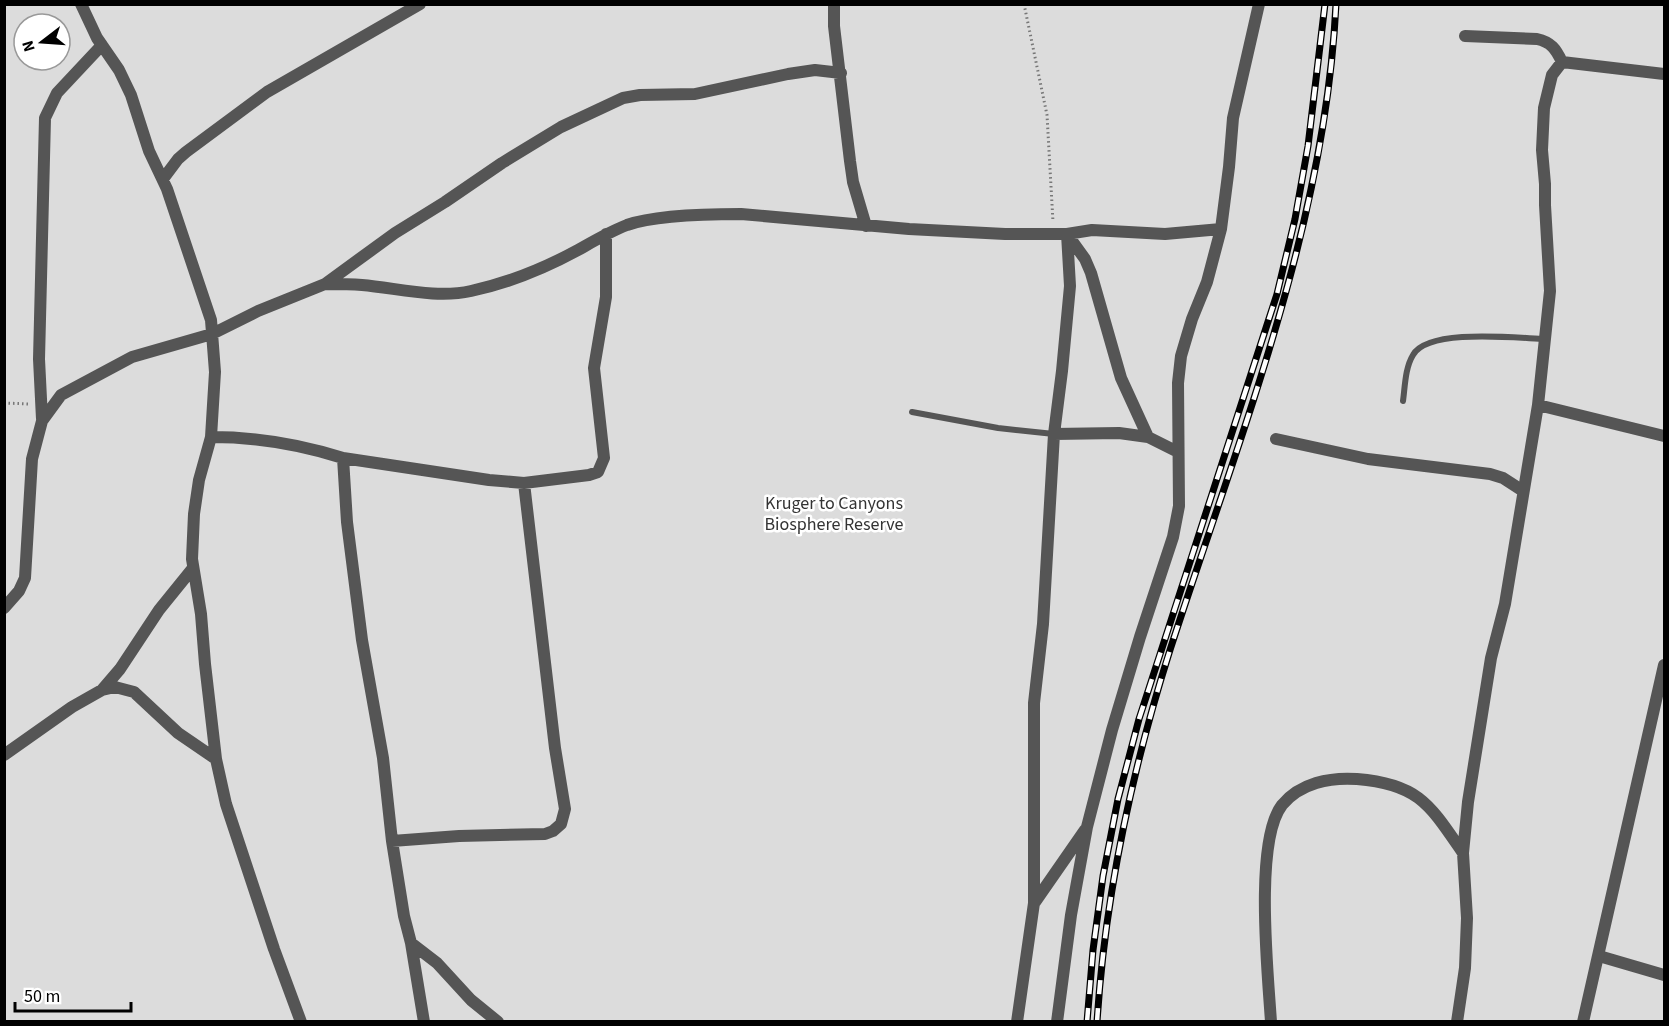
<svg xmlns="http://www.w3.org/2000/svg" width="1669" height="1026" font-family="'Source Sans 3',sans-serif">
<style>
.green{fill:#dcdcdc;fill-rule:evenodd}
.lines{fill:none;stroke-linecap:round;stroke-linejoin:round}
.path{stroke:#777;stroke-width:3;stroke-dasharray:1.5 3;stroke-linecap:butt}
.service{stroke:#555;stroke-width:6}
.minor{stroke:#555;stroke-width:12}
.tertiary{stroke:#555;stroke-width:12}
.rail-casing{stroke:#000;stroke-width:7}
.rail{stroke:#fff;stroke-width:4.5;stroke-dasharray:14;stroke-linecap:butt}
.labels{text-anchor:middle;dominant-baseline:central;stroke-width:5;stroke-linejoin:round;paint-order:stroke}
.park-label{font-size:18px;fill:#333;stroke:#fff}
</style>
<rect width="100%" height="100%" fill="#fff"/>
<!-- green -->
<path class="green" d="M5,5H1664V1021H5ZM24,24H60V60H24Z"/>
<g class="lines">
<!-- path -->
<path class="path" d="M1024,4L1047,115L1053,222
M4,403L29,404"/>
<!-- service -->
<path class="service" d="M1403,401C1405,387 1405,368 1413,355C1428,328 1516,338 1545,339
M912,412L998,428L1054,434"/>
<!-- minor -->
<path class="minor" d="M81,4L97,38L119,70L131,95L149,151L167,189L211,320L215,372L211,437L199,480L194,514L192,559L201,614L205,664L216,759L226,804L274,949L301,1022
M834,4V26L850,161L853,182L866,226
M1465,36L1537,39C1551,42 1556,49 1562,62
M163,179L178,159L186,152L267,92L420,4
M1067,234L1085,259L1091,273L1121,378L1148,437
M325,284C337,284 350,284 362,285C397,288 436,299 471,291C508,283 545,268 578,250C594,241 609,232 627,225C655,215 710,214 741,214L909,229L1005,234H1067L1092,230L1165,234L1221,229
M1538,405L1664,436
M42,419L39,359L45,118L57,93L102,45
M1054,434L1119,433L1148,437L1178,452
M211,437C257,437 299,444 343,458L347,522L362,640L383,758L392,841L404,916L411,943L424,1022
M1276,439L1368,459L1490,474L1503,478L1523,491
M343,458L489,480L524,483L589,475L598,472L604,458L594,368L606,297V234
M4,608L19,591L25,578L32,459L42,421L61,395L132,357L212,334L258,311L325,284L395,233L445,202L502,163L561,127L623,98L640,95L695,94L788,74L815,70L841,73
M102,690L120,669L159,610L193,568
M4,755L72,707L102,690L115,687L134,692L178,733L216,759
M392,841L459,836L545,834L553,831L561,824L565,809L555,748L524,483
M1035,902L1085,830
M411,943L437,963L471,1000L498,1022
M1599,956L1664,975
M1017,1022L1034,903V703L1043,624L1054,434L1062,371L1070,286L1067,234
M1057,1022L1071,915L1087,827L1112,730L1140,637L1173,537L1179,506L1178,383L1181,356L1192,319L1207,282L1221,229L1229,167L1233,118L1259,4
M1271,1022C1268,974 1254,841 1282,805C1300,783 1330,777 1357,779C1419,784 1430,805 1463,853
M1457,1022L1465,968L1467,918L1463,853L1468,802L1491,658L1505,604L1538,405L1550,291L1545,205V184L1542,150L1544,108L1552,75L1562,62L1664,74"/>
<!-- tertiary -->
<path class="tertiary" d="M1583,1022L1664,665"/>
<!-- rail casing -->
<g class="rail-casing">
<path id="rail" d="M1087,1022L1093,950L1103,876L1118,799L1139,719L1277,294L1295,219L1308,146L1325,4
M1097,1022C1105,896 1132,770 1170,650C1238,439 1325,229 1336,4"/>
</g>
<!-- rail -->
<use href="#rail" class="rail"/>
</g>
<g class="labels">
<!-- park labels -->
<g class="park-label">
<text x="834" y="503">Kruger to Canyons<tspan x="834" dy="21">Biosphere Reserve</tspan></text>
</g>
</g>
<!-- border -->
<rect width="1669" height="1026" fill="none" stroke="#000000" stroke-width="12"/>
<!-- north arrow -->
<g transform="translate(42 42) rotate(253)"><circle r="28" fill="#ffffff" stroke="#999999" stroke-width="1.5"/>
<path d="M0-4.5L10 22L0 15L-10 22Z" fill="#000000"/>
<text y="-9" font-size="16" font-weight="bold" text-anchor="middle" fill="#000000">N</text>
</g>
<!-- scale -->
<path d="M15 1002v9h116v-9" fill="none" stroke="#000000" stroke-width="3"/>
<text x="24" y="1002" font-size="18" fill="#000000" stroke="#ffffff" stroke-width="4.5" paint-order="stroke">50 m</text>
</svg>
